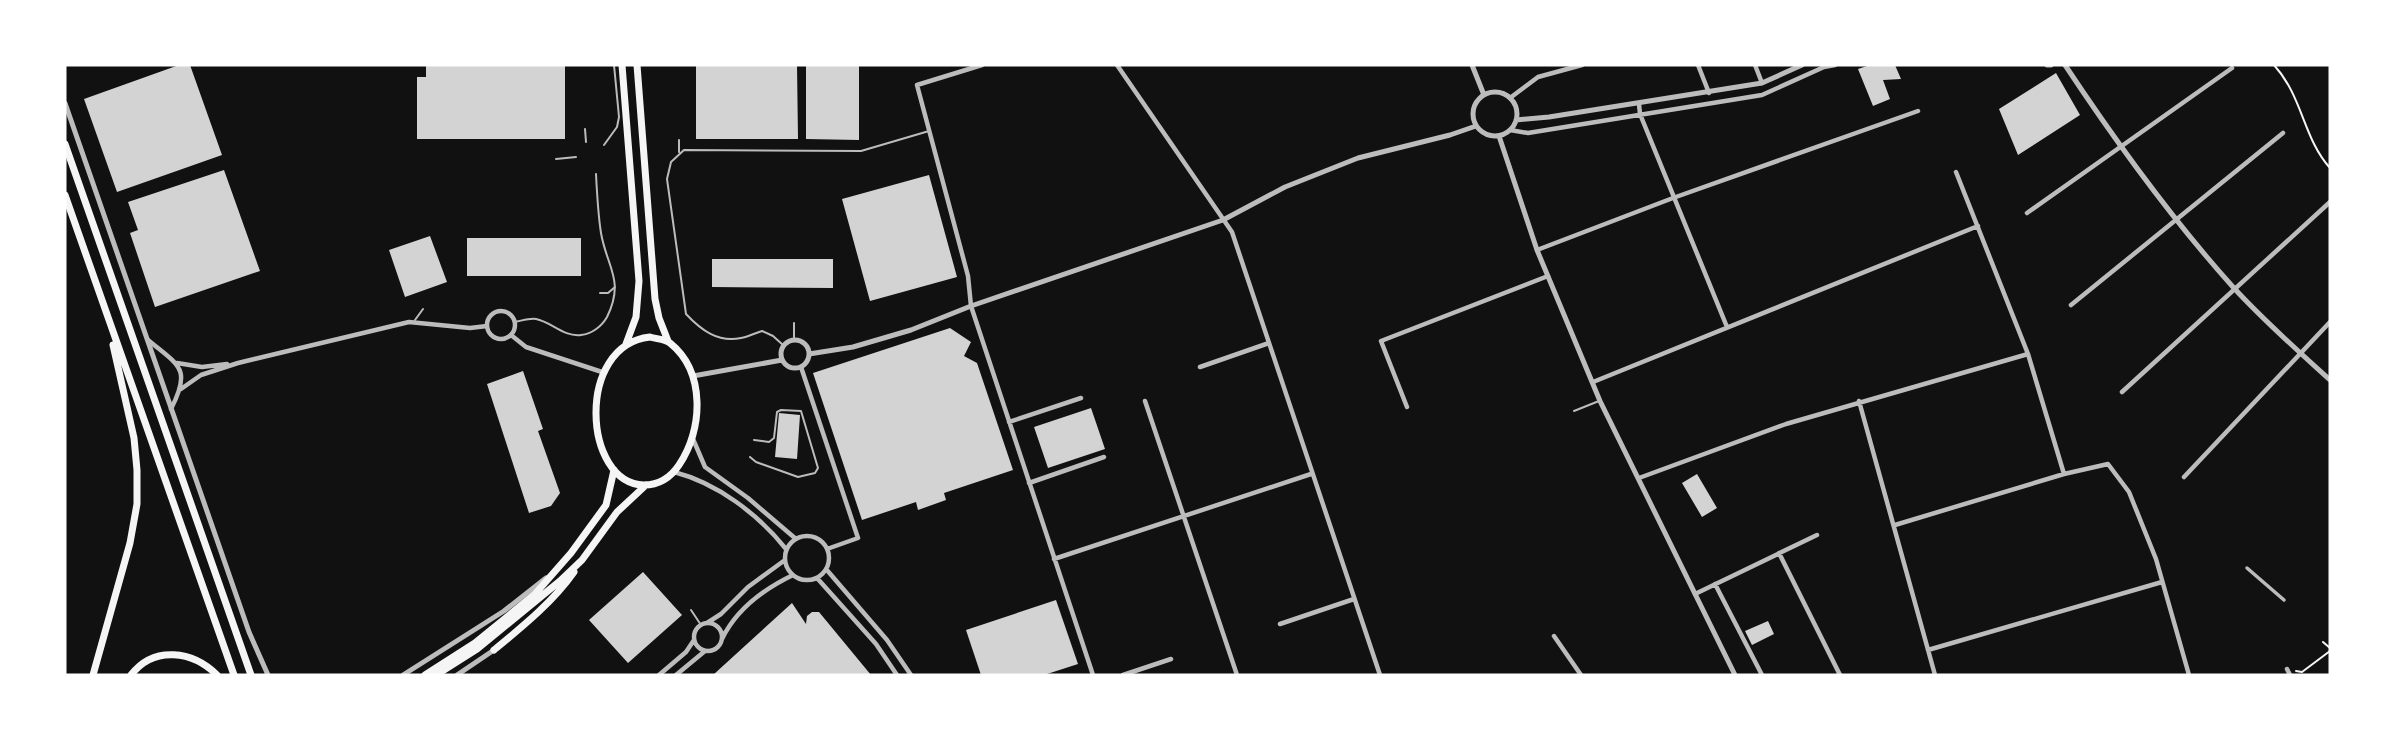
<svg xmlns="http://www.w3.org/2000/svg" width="2395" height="740" font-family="'IBM Plex Sans',sans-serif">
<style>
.building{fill:#d3d3d3}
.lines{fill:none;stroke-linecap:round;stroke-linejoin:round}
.path{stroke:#f5f5f5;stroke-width:2}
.service{stroke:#bcbcbc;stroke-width:2}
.pedestrian{stroke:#bcbcbc;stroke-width:3.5}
.minor{stroke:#bcbcbc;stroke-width:4.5}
.tertiary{stroke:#bcbcbc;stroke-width:5}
.trunk{stroke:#f5f5f5;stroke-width:7}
</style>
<rect width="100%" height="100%" fill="#111"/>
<!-- building -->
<path class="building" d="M179,65H190L222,155L117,192L84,99Z
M426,65H565V139H417V77H426Z
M696,65H797L798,139H696Z
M806,65H859V140L806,139Z
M1870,65H1895L1901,79L1883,80L1890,99L1873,106L1858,69Z
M2056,73L2080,115L2018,155L1999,109Z
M224,170L260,271L155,307L130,233L138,230L128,202Z
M929,175L957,277L870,301L842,199Z
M430,236L447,282L405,297L389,250Z
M467,238H581V276H467Z
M712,259H833V288L712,287Z
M950,328L971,342L964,356L977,363L1013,470L944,493L946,500L918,510L916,502L862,520L813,373Z
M523,371L543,429L538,431L560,493L551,506L529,513L487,384Z
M1091,408L1105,449L1048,468L1034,427Z
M779,413L800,415L797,459L775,457Z
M1697,474L1717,508L1702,517L1682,483Z
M643,572L682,615L628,663L589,620Z
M1056,600L1078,664L1044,675H981L966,630Z
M792,603L806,624L807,616L812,612H819L871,675H713Z
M1768,621L1774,634L1752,645L1745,631Z"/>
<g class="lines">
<!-- path -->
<path class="path" d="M2274,65C2303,97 2303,138 2330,168
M2323,642L2330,648
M2296,671L2302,672L2330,651"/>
<!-- service -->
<path class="service" d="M585,129L586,142
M604,145L617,127L619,117L614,65
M679,152V140
M556,159L576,157
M600,293H608L615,287
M415,320L423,309
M514,322C521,321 529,318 536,319C552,322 563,337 581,335C592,334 602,326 607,317C625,280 607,268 601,233C598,214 597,194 596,174
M794,323V339
M783,345L773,336L762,331C755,333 748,337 741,338C718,343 701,330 686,314L667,179L671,162L684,150L861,151L929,131
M1574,411L1599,401
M750,457L756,462L798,477L815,473L818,468L801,411L781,410L777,412L774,438L769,442L754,440
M691,610L701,625"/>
<!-- pedestrian -->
<path class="pedestrian" d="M2247,568L2284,600"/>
<!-- minor -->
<path class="minor" d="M982,65L917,85L968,276L971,306L1093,675
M1117,65L1232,232L1380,675
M1698,65L1709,93
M1755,65L1762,83
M1510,98L1538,77L1582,65
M1639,104L1640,114L1727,327
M1510,130L1528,133L1762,95L1824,67L1835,65
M1956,172L2028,354L2064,474
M2027,213L2232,68
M1537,250L1673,198L1918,111
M2071,305L2283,133
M487 325a14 14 0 1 1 28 0a14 14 0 1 1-28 0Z
M511,335L526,347L602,372
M148,340C179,366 192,368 171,409
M177,363L202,367L227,364
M801,367L858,538L827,549
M1200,367L1269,343
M1593,382L1978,226
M181,389L201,375L238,363L409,322L470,328L487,326
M2122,392L2330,202
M1145,401L1237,675
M1859,401L1935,675
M1407,407L1381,341L1548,276
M1009,422L1081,398
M693,439L705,467L748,498L796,539
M674,472C717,483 758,514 786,549
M2184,477L2330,322
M1639,478L1786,424L2028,354
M1029,483L1104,457
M1895,525L2064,474L2108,464L2129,492L2156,559L2189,675
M785 558a22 22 0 1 1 44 0a22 22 0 1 1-44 0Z
M1779,553L1840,675
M1054,559L1311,474
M826,569L887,640L911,675
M817,578L876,644L897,675
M1715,584L1762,675
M1695,594L1817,535
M707,623L721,614L748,587L785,560
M694 637a14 14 0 1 1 28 0a14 14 0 1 1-28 0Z
M1280,624L1354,599
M1554,636L1581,675
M722,639C736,610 764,589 793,575
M1928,650L2162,582
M2287,669L2290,675
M659,675L686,652L694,640
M676,675L705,651
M1123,675L1171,659"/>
<!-- tertiary -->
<path class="tertiary" d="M1472,65L1484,95
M2047,65H2051
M2065,65C2116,142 2171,218 2233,287C2263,320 2297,350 2330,380
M1473 114a22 22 0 1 1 44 0a22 22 0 1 1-44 0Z
M65,103L249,632L268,675
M1516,120L1549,117L1762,83L1802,65
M1499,136L1537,250L1600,401L1735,675
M781 354a14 14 0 1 1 28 0a14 14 0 1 1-28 0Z
M809,354L853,347L911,330L971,306L1223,220L1285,187L1358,158L1450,135L1476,126
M693,376L782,360
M403,675L504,611L546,578
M457,675L494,650"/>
<!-- trunk -->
<path class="trunk" d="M622,65L639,281L636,317L626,344
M637,65L655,299L659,318L668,341
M65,144L251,675
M65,195L234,675
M650,337C656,339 665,339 670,343C706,372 703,430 679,465C671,477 659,485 644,485C583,484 575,345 650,337Z
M494,650C522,627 553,602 574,572
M93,675L130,543L137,504V470L134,438L113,345
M131,675C154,645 193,651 217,675
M425,675L475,643L535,594L571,553L606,505L614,470
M436,675L477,649L560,581L582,560L617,512L646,485"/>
</g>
<!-- border -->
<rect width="2395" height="740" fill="none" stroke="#ffffff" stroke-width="133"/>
</svg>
